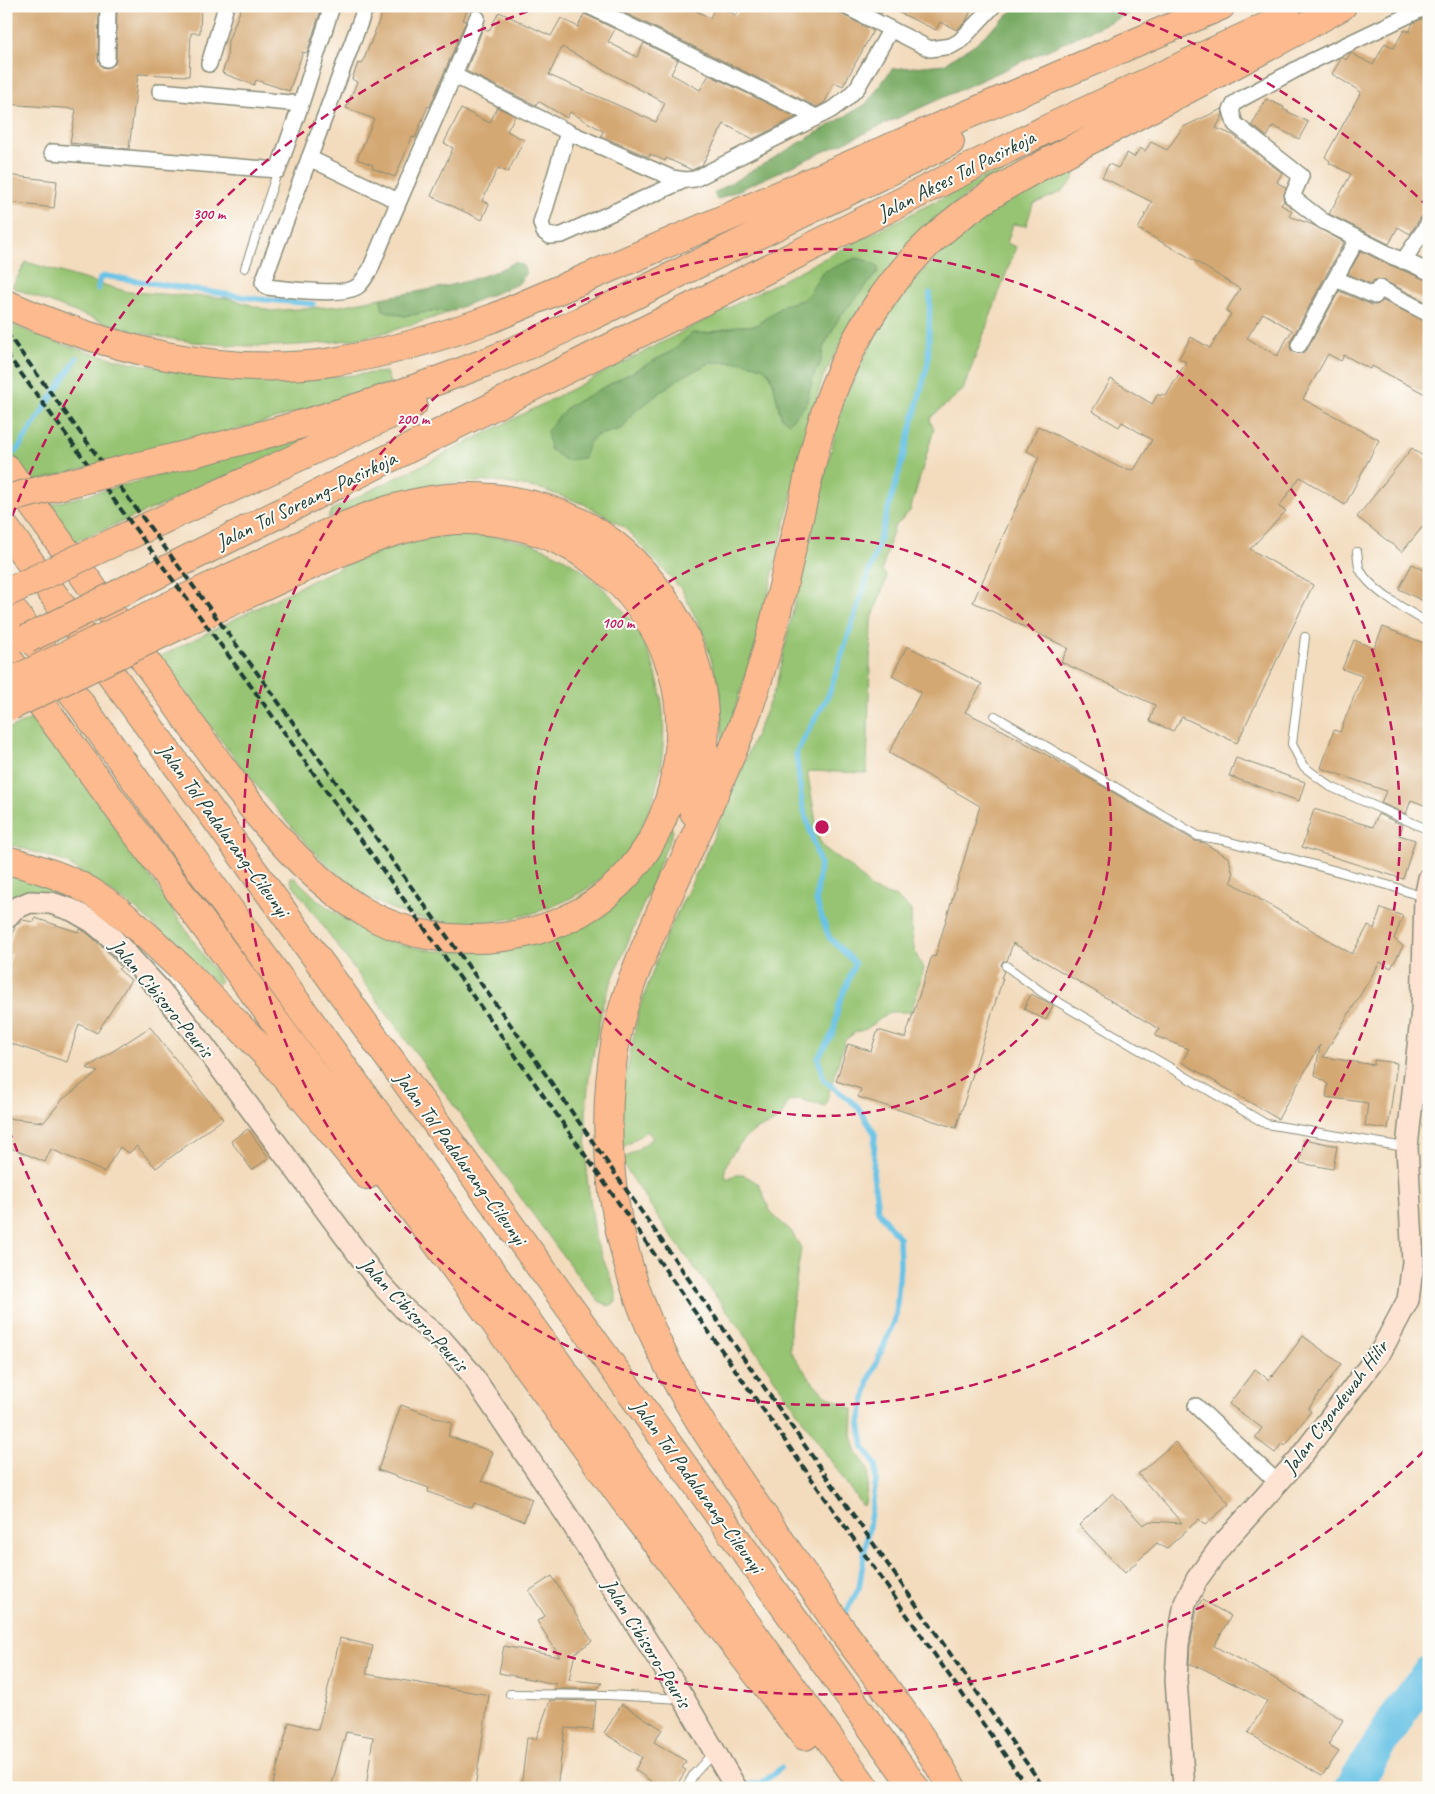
<svg xmlns="http://www.w3.org/2000/svg" width="1435" height="1794" font-family="Caveat,sans-serif">
<style>
.green{fill:#96c472;stroke:#5a8053;fill-rule:evenodd}
.forest{fill:#78aa64;stroke:#4c744c}
.lines{fill:none;stroke-linecap:round;stroke-linejoin:round}
.stream{stroke:#68c2e6;stroke-width:5.5}
.river{stroke:#68c2e6;stroke-width:35}
.building{fill:#d4a873;fill-rule:evenodd}
.lane-casing{stroke:#898c79;stroke-width:10}
.street-casing{stroke:#898c79;stroke-width:18}
.secondary-casing{stroke:#898c79;stroke-width:24}
.highway-casing{stroke:#898c79;stroke-width:30}
.lane{stroke:#fff;stroke-width:8}
.street{stroke:#fff;stroke-width:15}
.secondary{stroke:#fee3d2;stroke-width:21}
.highway{stroke:#fcba8e;stroke-width:28}
.rail{stroke:#1f3d34;stroke-width:4;stroke-dasharray:8 4;stroke-linecap:butt}
.highway-bridge-casing{stroke:#898c79;stroke-width:30;stroke-linecap:butt}
.highway-bridge{stroke:#fcba8e;stroke-width:28}
.ring{fill:none;stroke:#c2185b;stroke-width:2.5;stroke-dasharray:9 6}
.labels{text-anchor:middle;dominant-baseline:central;stroke-width:4;stroke-linejoin:round;paint-order:stroke}
.street-label{font-size:21px;fill:#1f3d34;stroke:#fdfcf7}
.centre{fill:#c2185b;stroke:#fdfcf7;stroke-width:2.5}
.ring-label{font-size:15px;text-anchor:middle;font-weight:bold;fill:#c2185b;stroke:#fdfcf7;stroke-width:4;stroke-linejoin:round;paint-order:stroke}
</style>
<rect width="100%" height="100%" fill="#fdfcf7"/>
<filter id="ink" filterUnits="userSpaceOnUse"><feTurbulence type="fractalNoise" baseFrequency=".02" numOctaves="2"/><feDisplacementMap in="SourceGraphic" scale="10" xChannelSelector="R" yChannelSelector="G"/><feConvolveMatrix kernelMatrix="1 2 1 2 8 2 1 2 1" color-interpolation-filters="sRGB"/></filter>
<filter id="wash" filterUnits="userSpaceOnUse"><feTurbulence type="fractalNoise" baseFrequency=".0096" numOctaves="4" result="noise"/><feDisplacementMap in="SourceGraphic" scale="20" xChannelSelector="R" yChannelSelector="G"/><feGaussianBlur stdDeviation="1.12" result="paint"/><feColorMatrix in="noise" values="0 0 0 0 0 0 0 0 0 0 0 0 0 0 0 0 0 1.4 0 .05"/><feComposite in="paint" operator="in"/></filter>
<g filter="url(#wash)">
<rect width="100%" height="100%" fill="#f3dcbe"/>
<!-- green -->
<path class="green" d="M1020,159V164L978,186L938,217L857,313L823,377L800,459L758,637L723,746L722,739L720,690L704,635L682,590L624,527L584,504L541,489L494,481L441,484L385,497L332,517H328L333,509C564,397 790,273 1020,159ZM823,272H878L840,316L823,348L820,366L814,373L806,404L781,417L773,382L769,373L762,367L744,362H711L678,379L633,413L623,428L596,436L589,442L567,407L672,351L692,334L708,333L738,326H755L784,305L802,300L809,294Z
M1076,164C1077,190 1054,195 1033,204L1026,226L1013,224L1007,243L1016,247L963,390L931,417L930,421L934,429L910,511L894,527L882,570L887,577L871,622L867,773L807,771L819,839L823,847L854,870L873,890L896,897L911,910C912,932 910,950 924,968L911,1012H890L866,1029L856,1032L845,1040L825,1106L798,1099L788,1102C785,1107 783,1115 779,1119C771,1127 761,1125 754,1131C742,1140 718,1165 727,1179L735,1175H744L759,1184L769,1209L774,1216L791,1231L801,1248L790,1324V1351L811,1380L824,1394L853,1409L852,1436L857,1453L867,1467L869,1473L865,1504L862,1506L741,1330L669,1233L621,1161L653,1138L647,1131L619,1150L623,1089L639,1010L664,940L710,845L776,686L806,552L844,398L882,322L918,275L975,222L1035,184Z
M26,262L128,292L228,298L270,311L340,306L381,298L383,310L404,316L441,310L446,313L445,314C419,322 388,333 361,338C288,350 210,349 138,332C95,321 54,304 12,287Z
M6,322C96,363 197,378 295,379C325,379 356,374 386,372L390,383L262,423L32,482L6,447Z
M328,426L330,434L74,542L48,505C142,481 235,455 328,426Z
M460,534C486,536 513,537 538,546C593,567 640,618 656,674C672,729 662,798 631,846C602,890 547,914 497,921C448,927 402,920 361,892C335,875 312,850 292,827C244,774 202,715 159,657L321,576L371,554L413,540Z
M38,716L43,720L221,981L217,984L136,909L65,862L6,843V730Z
M671,827L673,831L603,1003L589,1076L586,1111L587,1178L596,1241L616,1292V1302L609,1306L599,1301L577,1275L291,882L290,877H294L320,902L362,930L402,945L436,951H476L516,947Z
M6,874L13,875L79,899L56,893L32,896L6,906Z"/>
<!-- forest -->
<path class="forest" d="M1018,6H1145L717,200L714,193L866,104L892,69L944,64L975,44Z
M856,258L869,261L878,267V272L840,316L823,348L820,366L814,373L806,404L789,423L781,417L773,382L769,373L762,367L744,362H711L678,379L633,413L623,428L596,436L589,442L584,458L565,460L550,449L547,431L567,407L672,351L692,333H708L738,326H755L784,305L802,300L809,294L823,272Z
M515,262L523,265L526,274L518,284L446,313L441,310L404,316L383,310L381,298C426,290 475,284 515,262Z"/>
<g class="lines">
<!-- stream -->
<path class="stream" d="M98,289L100,278L105,276L258,299L313,304
M16,452L77,358
M846,1612L859,1588L876,1481V1465L864,1447L860,1423L869,1380L896,1317L900,1265L899,1238L878,1211L873,1173L875,1134L857,1106L824,1080L818,1058L834,1031L838,1007L855,963L829,937L816,901L820,864L802,803L796,753L829,694L877,548L905,451L928,363L930,293
M739,1785L761,1784L781,1768"/>
<!-- river -->
<path class="river" d="M1352,1788L1402,1709L1429,1673"/>
</g>
<g id="blocks">
<!-- building -->
<path class="building" d="M7,6H99L98,59L102,67L107,68L115,64L116,60L117,6H201L200,33H191L189,76L138,74L129,149L70,143L76,109L6,104Z
M242,6H322L307,53L303,52L289,91L256,80L254,85L222,73L227,59L228,41Z
M385,6H469L463,20L466,21L436,92L430,107L428,106L415,138L412,137L395,177L372,168L373,165L357,159L374,119L346,108L357,82L352,79L358,63L362,64Z
M611,6H687L710,18L715,6L736,15L741,6H836L837,11L841,14L873,31L843,86L834,82L825,102L817,107Z
M866,6H973L966,21L957,30L940,22L936,30L885,6L881,14Z
M499,12L551,36L561,18L578,27L584,14L615,29L608,42L637,57L644,43L678,60L671,74L700,90L709,75L796,117L753,139L724,124L702,165L692,170L666,158L665,161L650,154L649,157L601,136L603,131L570,112L567,118L538,101L536,105L466,71L483,28L489,31ZM562,47L665,103L656,122L549,75Z
M1424,18L1429,21V214L1421,217L1410,234L1398,227L1389,244L1329,214L1351,174L1329,163L1330,161L1325,157L1361,92L1332,74L1342,57L1346,60L1351,53L1373,65L1385,43L1394,48L1404,30L1409,32L1413,23Z
M1266,99L1284,107L1283,109L1308,122L1299,139L1273,126L1267,137L1252,125Z
M497,107L515,116L507,131L524,140L508,172L498,168L482,201L489,204L482,220L431,196L453,148L444,143L461,109L490,123Z
M1222,109L1223,115L1216,128L1233,135L1282,173L1277,182L1286,188L1283,197L1284,201L1281,205L1292,211L1289,216L1313,225L1344,242L1291,340L1290,346L1291,350L1299,354L1307,350L1339,291L1372,305H1376L1383,301L1429,323V396L1372,366L1370,369L1344,355L1341,361L1328,354L1303,399L1379,440L1345,505L1300,477L1279,507L1286,511L1250,549L1313,585L1237,743L1182,717L1173,731L1150,721L1155,705L1061,662L1068,648L973,602L1039,457L1027,451L1038,426L1121,468L1134,470L1152,440L1122,422L1119,427L1092,411L1111,379L1152,404L1158,394L1160,396L1162,394L1166,396L1186,362L1179,358L1191,337L1210,348L1231,314L1226,311L1240,289L1187,256L1138,229L1152,202L1102,177L1109,164L1118,168L1127,153L1134,157L1140,148L1145,151L1151,142L1167,150L1183,127ZM1263,313L1292,330L1277,356L1247,338Z
M6,175L57,181L54,208L6,202Z
M1361,251L1390,265L1429,281V303L1383,280H1374L1371,284L1348,274Z
M1412,448L1429,461V519L1402,552L1357,517Z
M1412,564L1429,572V604L1399,589Z
M1383,627L1429,645V807L1411,800L1406,814L1381,803L1386,791L1321,768L1334,730L1340,732L1362,676L1342,669L1354,640L1374,648Z
M907,646L982,684L965,712L1004,731L1099,784L1195,841L1204,843L1229,858L1233,875L1231,882L1352,954L1368,926L1374,929L1381,908L1403,916L1394,939L1403,946L1391,968L1380,962L1323,1057L1374,1065V1060L1397,1063L1388,1129L1365,1126L1368,1103L1326,1097L1328,1084L1315,1075L1320,1045L1278,1119L1182,1062L1189,1049L1155,1036L1159,1029L1013,943L1007,961H1003L1001,965L1004,971L1001,978H1003L956,1128L858,1097L861,1089L836,1081L848,1044L871,1051L878,1030L905,1038L932,956L935,957L980,806L889,753L921,692L892,676Z
M1236,758L1305,782L1299,801L1229,776Z
M1314,809L1373,827L1378,814L1403,825L1399,835L1415,840L1403,879L1302,847Z
M35,918L78,932L80,929L86,932L104,948L121,967L118,969L131,980L97,1033L79,1024L67,1062L6,1042V972L12,954L7,953L15,926L22,920L34,922Z
M1031,994L1053,1005L1046,1020L1024,1009Z
M150,1027L223,1119L156,1168L137,1146L129,1153L120,1147L104,1172L51,1149L45,1162L6,1146V1118L44,1122L63,1099L98,1072L87,1068Z
M248,1129L269,1158L252,1170L231,1141Z
M1304,1139L1337,1146L1333,1169L1300,1163Z
M1303,1336L1341,1364L1308,1409L1311,1411L1285,1446L1282,1443L1275,1453L1255,1438L1262,1428L1229,1404L1255,1369L1269,1380L1272,1375L1273,1376Z
M401,1405L452,1423L448,1436L493,1452L482,1481L532,1499L524,1521L474,1503L472,1508L428,1492L429,1488L378,1470Z
M1175,1442L1229,1504L1205,1525L1199,1519L1166,1549L1157,1543L1125,1573L1079,1525L1113,1493L1143,1525L1150,1521L1182,1523L1138,1474Z
M552,1576L592,1641L575,1653L569,1680L602,1683L597,1689H554L556,1684L499,1673L504,1646L560,1657L537,1621L545,1616L529,1591Z
M1202,1600L1231,1616L1214,1646L1265,1673L1343,1720L1328,1745L1339,1752L1322,1776L1248,1733L1267,1701L1198,1666L1197,1668L1189,1664L1190,1645L1192,1642L1191,1641L1197,1609Z
M340,1638L373,1646L366,1674L489,1695L475,1788H366L373,1737L346,1732L331,1788H272L289,1722L318,1730Z
M550,1700L596,1701L593,1730L565,1728L557,1788H521L527,1738L536,1739Z
M622,1704L662,1729L654,1742L686,1761L682,1768L686,1770L675,1788H661L635,1770L642,1757L604,1733Z"/>
</g>
</g>
<g filter="url(#ink)">
<use href="#blocks" fill-opacity="0" stroke="#898c79" stroke-width="1"/>
<g class="lines">
<!-- lane casing -->
<g class="lane-casing">
<path id="lane" d="M245,268L278,170
M1357,552C1358,556 1358,563 1359,567C1367,589 1409,612 1429,623
M1305,637L1292,744L1303,766L1331,787L1429,830
M995,716L1198,836L1223,840L1391,886L1423,897
M1006,966L1043,993L1266,1124L1405,1147
M510,1694L607,1695L682,1699
M686,1788L694,1774L714,1752"/>
</g>
<!-- street casing -->
<g class="street-casing">
<path id="street" d="M366,6L263,282L267,287C286,289 345,297 358,286C363,282 366,275 370,270C404,185 444,103 477,18
M589,6L816,117
M845,6L930,49L951,46L960,41L993,6
M1428,6L1310,62L1241,99L1235,103L1231,110L1235,124L1301,176L1292,197L1323,221L1394,257L1410,263L1429,272
M107,59L108,6
M209,64L226,6
M455,76L568,132L672,178L685,180L695,179L831,110L846,99L857,88L891,29
M160,91L301,104
M568,132L541,223L544,232L550,236L562,235L685,180
M52,152L278,170L301,104L332,6
M309,158L398,201
M1403,261L1429,223
M1336,279L1375,296L1379,288L1429,314
M1299,345L1357,239
M1196,1406L1278,1483"/>
</g>
<!-- secondary casing -->
<g class="secondary-casing">
<path id="secondary" d="M6,918L14,909L30,902L51,903L72,910L93,922L113,939L160,990L196,1035L379,1282L405,1310L442,1340L470,1372L566,1514L684,1699L736,1788
M1184,1788L1176,1680L1178,1644L1185,1603L1197,1579L1221,1546L1299,1459L1381,1351L1408,1300L1413,1262L1407,1147L1422,1010L1425,898L1429,878"/>
</g>
<!-- highway casing -->
<g class="highway-casing">
<path id="highway" d="M6,304C106,349 223,378 332,362C388,353 441,337 493,318L1221,6
M6,468C60,542 113,617 167,691C220,765 286,867 366,913C407,936 456,943 503,937C596,925 659,863 676,772C682,740 682,705 673,673C644,578 558,517 459,520C407,522 356,545 309,566C266,585 223,606 180,625
M122,470C243,442 364,410 479,365C551,337 619,303 687,269C775,227 862,184 950,142
M6,529L591,1337L915,1788
M95,551L413,404
M120,593L1045,130L1287,17
M6,601L865,1788
M169,606C210,587 251,568 292,549C341,527 392,503 447,498C485,495 525,500 561,514C632,541 688,615 701,689C708,729 704,772 694,812
M6,656L332,1099L635,1515L805,1736
M6,860C35,867 65,876 91,892C124,912 152,941 180,967C214,1001 249,1034 280,1070C310,1105 338,1140 367,1175
M952,1788C943,1772 934,1756 923,1741C897,1702 867,1664 839,1626C814,1590 789,1553 764,1517C710,1440 655,1360 629,1267C608,1193 602,1115 616,1039C623,999 639,962 655,925C684,858 718,792 743,724C770,652 785,576 803,501C812,462 820,422 835,385C856,332 891,278 932,240C983,192 1049,162 1109,130C1187,89 1266,49 1342,6"/>
</g>
<!-- lane -->
<use href="#lane" class="lane"/>
<!-- street -->
<use href="#street" class="street"/>
<!-- secondary -->
<use href="#secondary" class="secondary"/>
<!-- highway -->
<use href="#highway" class="highway"/>
<!-- rail -->
<path class="rail" d="M6,332L266,685L523,1042L1044,1788
M6,353L256,693L508,1045L1028,1788"/>
<!-- highway-bridge casing -->
<g class="highway-bridge-casing">
<path id="highway-bridge" d="M6,499L122,470
M6,593L95,551
M27,639L120,593
M6,684L169,606
M11,706L180,625"/>
</g>
<!-- highway-bridge -->
<use href="#highway-bridge" class="highway-bridge"/>
</g>
</g>
<!-- distance rings -->
<g class="ring">
<circle cx="822" cy="827" r="289"/>
<circle cx="822" cy="827" r="578"/>
<path d="M1424 1451A867 867 0 0 1 7 1124M7 530A867 867 0 0 1 540 7M1104 7A867 867 0 0 1 1424 203"/>
</g>
<g class="labels">
<!-- street labels -->
<g class="street-label">
<text transform="translate(956 175) rotate(-27)">Jalan Akses Tol Pasirkoja</text>
<text transform="translate(306 500) rotate(-26)">Jalan Tol Soreang–Pasirkoja</text>
<text transform="translate(224 830) rotate(54)">Jalan Tol Padalarang–Cileunyi</text>
<text transform="translate(162 998) rotate(50)">Jalan Cibisoro-Peuris</text>
<text transform="translate(461 1158) rotate(54)">Jalan Tol Padalarang–Cileunyi</text>
<text transform="translate(414 1314) rotate(47)">Jalan Cibisoro-Peuris</text>
<text transform="translate(1335 1407) rotate(-53)">Jalan Cigondewah Hilir</text>
<text transform="translate(698 1486) rotate(54)">Jalan Tol Padalarang–Cileunyi</text>
<text transform="translate(647 1643) rotate(58)">Jalan Cibisoro-Peuris</text>
</g>
</g>
<circle cx="822" cy="827" r="8" class="centre"/>
<g class="ring-label">
<text x="209" y="219">300 m</text>
<text x="413" y="424">200 m</text>
<text x="618" y="628">100 m</text>
</g>
<!-- margin -->
<rect width="1435" height="1794" fill="none" stroke="#fdfcf7" stroke-width="25"/>
</svg>
